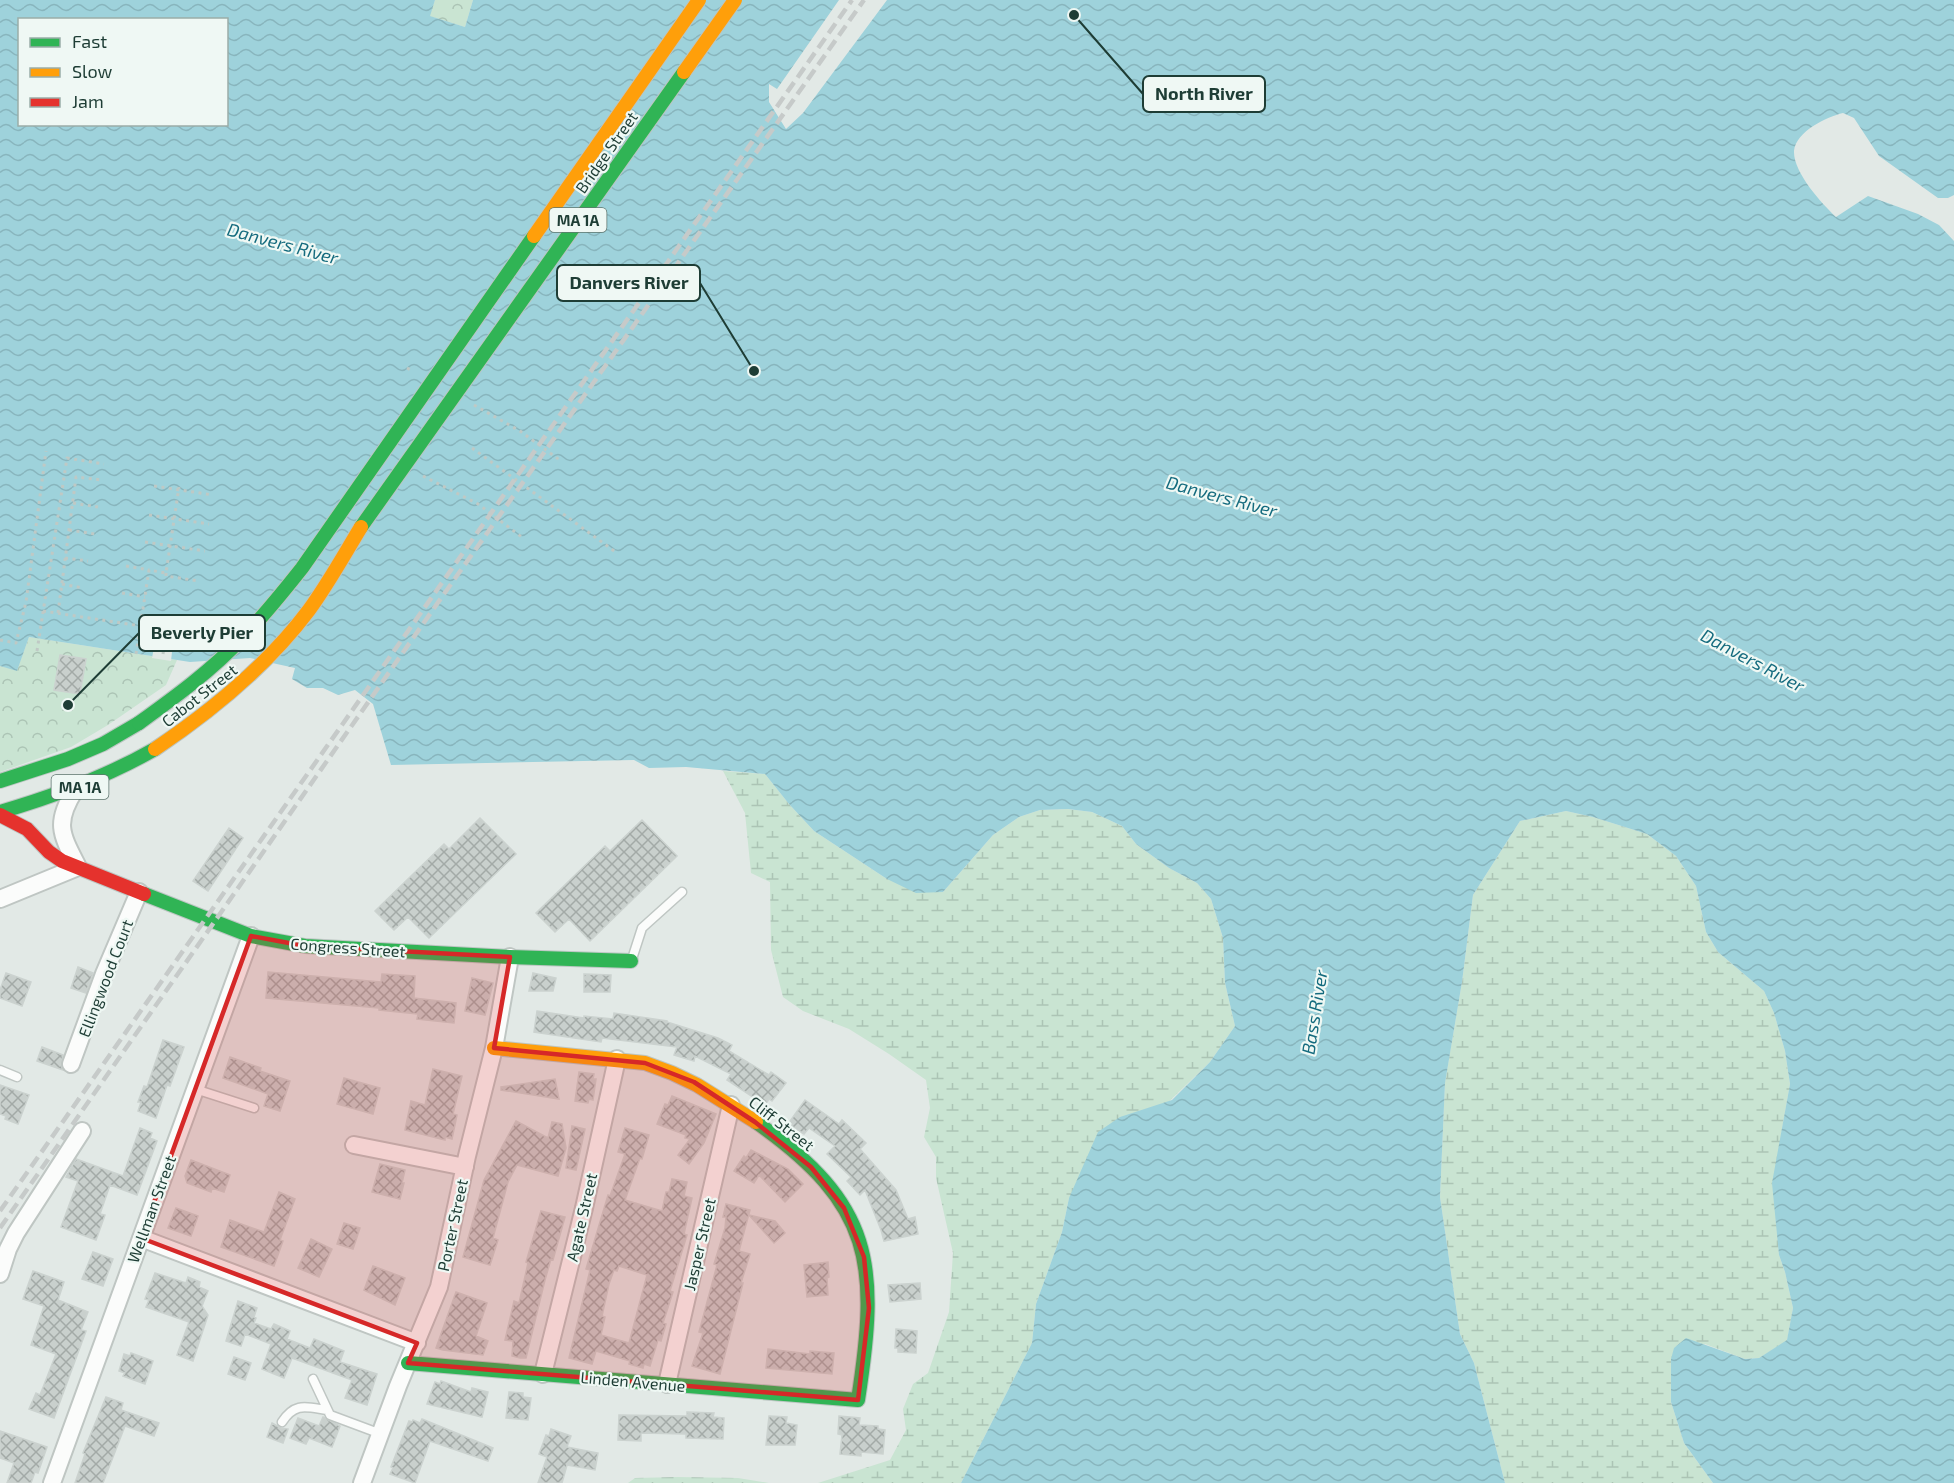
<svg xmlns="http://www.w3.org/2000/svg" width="1954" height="1483" font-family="'Exo 2',sans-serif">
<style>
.wetland{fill:url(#wetland-marsh)}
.park{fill:url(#park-crowns)}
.water{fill:url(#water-waves);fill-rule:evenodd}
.pier{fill:#e2e9e6}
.building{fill:url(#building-cross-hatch);stroke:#cbd2cf;stroke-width:1.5;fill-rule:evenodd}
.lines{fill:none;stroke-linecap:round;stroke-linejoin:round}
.lane-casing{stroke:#bfc6c3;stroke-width:11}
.street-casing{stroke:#bfc6c3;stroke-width:20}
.fast-casing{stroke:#bdc6c3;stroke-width:16}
.slow-casing{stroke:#bdc6c3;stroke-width:16}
.jam-casing{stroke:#bdc6c3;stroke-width:16}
.path{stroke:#bfc9c5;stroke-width:3;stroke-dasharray:3 4.5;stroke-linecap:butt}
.lane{stroke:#fbfcfb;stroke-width:8}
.street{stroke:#fbfcfb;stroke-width:16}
.fast{stroke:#30b455;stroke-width:14}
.slow{stroke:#ff9f0a;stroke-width:14}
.jam{stroke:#e5322d;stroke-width:14}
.rail{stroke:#c6cac9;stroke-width:4.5;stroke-dasharray:12 6;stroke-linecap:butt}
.fast-bridge-casing{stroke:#bbc5c2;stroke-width:16;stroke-linecap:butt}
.slow-bridge-casing{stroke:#bbc5c2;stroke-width:16;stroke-linecap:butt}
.fast-bridge{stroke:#30b455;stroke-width:14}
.slow-bridge{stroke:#ff9f0a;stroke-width:14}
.marked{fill:#d62828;fill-opacity:0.2;stroke:#d62828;stroke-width:4.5;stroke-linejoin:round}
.labels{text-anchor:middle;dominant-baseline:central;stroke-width:4.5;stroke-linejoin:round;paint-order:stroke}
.shield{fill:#eff8f4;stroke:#5d756e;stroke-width:1.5}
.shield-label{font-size:15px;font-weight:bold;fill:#1e3d35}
.street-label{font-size:16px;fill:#1e3d35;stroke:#eff8f4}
.water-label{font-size:18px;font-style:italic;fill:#146b7e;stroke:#eff8f4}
.leader{fill:none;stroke:#1e3d35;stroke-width:2}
.callout-dot{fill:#1e3d35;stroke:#eff8f4;stroke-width:2}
.callout{fill:#eff8f4;stroke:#1e3d35;stroke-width:2}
.callout-label{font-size:18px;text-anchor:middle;font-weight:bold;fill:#1e3d35}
</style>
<defs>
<pattern id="wetland-marsh" width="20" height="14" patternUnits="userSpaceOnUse" patternTransform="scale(1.5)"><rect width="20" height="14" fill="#c9e4d2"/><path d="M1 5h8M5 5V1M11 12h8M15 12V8" fill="none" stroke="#acc4b5"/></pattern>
<pattern id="park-crowns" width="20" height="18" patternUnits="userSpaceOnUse" patternTransform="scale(1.5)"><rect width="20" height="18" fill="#c9e4d2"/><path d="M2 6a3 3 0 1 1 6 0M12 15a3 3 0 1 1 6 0" fill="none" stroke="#acc4b5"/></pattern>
<pattern id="water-waves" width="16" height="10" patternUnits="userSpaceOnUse" patternTransform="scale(1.5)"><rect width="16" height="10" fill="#9ed2db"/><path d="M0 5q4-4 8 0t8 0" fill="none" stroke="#88b5bd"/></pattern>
<pattern id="building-cross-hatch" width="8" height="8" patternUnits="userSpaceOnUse" patternTransform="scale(1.5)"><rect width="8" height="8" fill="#c9d0cd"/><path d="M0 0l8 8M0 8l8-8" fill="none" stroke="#a3aaa7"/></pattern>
</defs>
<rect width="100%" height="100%" fill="#e2e9e6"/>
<!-- wetland -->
<path class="wetland" d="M723,771L765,774L789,804L814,831L887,879L943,892L993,835L1019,817L1040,810L1068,809L1092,812L1122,826L1136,844L1169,868L1197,883L1211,899L1223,938L1225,983L1235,1026L1210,1062L1069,1198L1062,1232L1036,1304L1032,1343L961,1483H818L890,1460L906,1430L903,1409L913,1384L928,1373L949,1312L953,1253L936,1178V1157L924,1137L930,1108L926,1080L889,1054L849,1029L803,1011L783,997L771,950L770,882L751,873L745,813Z
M1566,811L1593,817L1647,834L1676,856L1696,886L1706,932L1718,952L1764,991L1774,1013L1785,1051L1790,1084L1782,1129L1777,1224L1779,1255L1785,1272L1793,1308L1787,1341L1759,1358L1745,1359L1705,1344L1671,1359V1402L1684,1443L1713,1483H1505L1474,1363L1460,1334L1440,1197L1445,1082L1462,982L1473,895L1520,821Z
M678,1477L738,1478L769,1483H628L635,1478Z"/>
<!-- park -->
<path class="park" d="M435,0H473L465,27L429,16Z
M29,637L177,660L166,685L108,725L71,747L0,772V666L17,670Z"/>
<!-- water -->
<path class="water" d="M0,0H435L430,16L465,27L473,0H839L777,89L769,84V102L786,129L803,113L887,0H1954V195L1948,198H1938L1879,156L1854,118L1843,113C1827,117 1796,131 1794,151C1793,172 1821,203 1836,217L1868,196L1918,214L1939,225L1954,241V1483H1713L1684,1443L1671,1402V1359L1674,1348L1686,1338L1745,1359L1759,1358L1787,1340L1793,1308L1785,1272L1779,1255L1772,1183L1790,1084L1785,1051L1774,1013L1764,991L1718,952L1706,932L1696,886L1676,856L1647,834L1593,817L1566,811L1520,821L1473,895L1462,982L1445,1083L1440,1197L1460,1334L1474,1363L1505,1483H961L1032,1343L1036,1304L1062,1232L1069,1198L1098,1132L1120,1117L1172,1100L1210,1062L1235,1026L1225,983L1223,938L1211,899L1197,883L1169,868L1136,844L1122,826L1092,812L1068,809L1040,810L1019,817L993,835L943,892L916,893L887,879L814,831L789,804L765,774L686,767L649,768L634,760L391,765L373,704L355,690L338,695L323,688H307L292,679L295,668L250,658L190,662L29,637L17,671L0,666ZM20,20H226V124H20Z"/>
<!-- pier -->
<path class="pier" d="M157,631L174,634L171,661L152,658Z"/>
<!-- building -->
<path class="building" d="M60,655L86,659L80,694L54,690Z
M480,818L516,854L429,938L408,917L394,930L375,911L444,844L449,849Z
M642,820L677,856L590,941L569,919L555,932L536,913L605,846L610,851Z
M229,828L243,838L208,891L193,881Z
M78,967L93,973L86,993L71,988Z
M268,972L381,982L382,974L415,976L414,998L456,1003L454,1023L417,1019L418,1014L379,1010V1008L266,998Z
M6,973L31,982L22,1006L0,998V990Z
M533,973L556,978L553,991H529Z
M584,974L611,975L610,992H584Z
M472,978L493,983L485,1015L465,1011Z
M537,1011L584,1018V1016L613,1019L614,1013L667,1021V1022L718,1038L732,1045L729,1051L769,1075L771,1072L786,1083L772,1101L769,1099L765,1105L727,1080L731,1074L695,1056L694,1061L674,1055L677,1047L602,1038L601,1042L534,1032Z
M163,1040L184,1047L170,1086L167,1085L156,1118L138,1111L141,1102H138L144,1086L147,1087Z
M42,1047L63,1055L61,1065L63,1070L37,1061Z
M230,1057L261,1068L260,1071L290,1081L280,1111L264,1106L268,1094L223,1078Z
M433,1069L462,1076L453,1114L457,1115L452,1139L445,1137V1140L405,1130L411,1101L425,1105Z
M579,1072L594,1074L593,1079H596L593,1100L589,1099L588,1103L575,1101Z
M344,1078L380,1088L373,1114L337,1104Z
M555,1079L559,1099L501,1090V1087Z
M0,1085L29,1095L18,1124L5,1119L6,1116L0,1114Z
M672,1096L716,1114L704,1143L689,1164L678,1155L690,1139L685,1138L686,1135L657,1124L665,1104L668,1105Z
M805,1100L839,1124L842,1120L866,1143L860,1149L896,1190L908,1219L915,1217L918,1234L884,1241L881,1230L865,1190L860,1195L847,1181L851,1177L827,1154L835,1146L809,1128L804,1134L788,1124Z
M516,1121L548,1138L552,1122L562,1124L566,1148L558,1176L517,1165L508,1182L493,1238L498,1240L490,1265L463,1257L484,1180Z
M572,1126L585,1129L576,1170L566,1168Z
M140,1128L152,1133L150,1138L157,1141L137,1195L110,1185L100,1214L105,1215L96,1240L61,1227L78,1181L66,1177L76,1159L123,1176Z
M625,1128L649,1135L642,1159L640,1158L625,1200L662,1211L666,1192H669L672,1179L687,1182L684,1196L692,1198L684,1234L687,1235L670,1291L673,1292L663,1323L666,1324L661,1341L658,1340L650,1366L644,1364L643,1368L629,1364L630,1361L596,1351L592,1364L569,1358L590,1270L586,1269L608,1195L610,1196L625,1154L618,1152ZM619,1266L647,1275L629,1343L601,1335L605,1317L602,1316L609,1284L614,1270L617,1271Z
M751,1150L788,1169L803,1184L785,1202L759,1175L754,1183L734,1171L744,1156L746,1158Z
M191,1160L230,1175L224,1192L212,1188L211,1192L187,1183L185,1176Z
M380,1164L405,1170L402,1183H404L400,1199L372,1192Z
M279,1192L295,1199L280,1240L283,1241L274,1266L221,1247L230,1220L264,1232Z
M726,1204L750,1210L739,1251L750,1254L741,1283H743L720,1374L692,1366L703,1333L699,1332L717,1265L714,1264L725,1228L726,1217H723Z
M176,1208L198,1216L191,1236L168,1228Z
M541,1211L565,1217L553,1260L551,1259L545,1280L526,1358H520L512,1356L513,1341L505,1340L514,1301L519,1303L528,1263L526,1262Z
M749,1215L775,1221L785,1233L774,1243Z
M344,1223L360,1228L353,1249L337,1244Z
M311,1239L332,1249L319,1277L298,1268Z
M93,1252L113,1259L103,1286L82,1279Z
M828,1262L829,1277L827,1278L828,1295L807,1297L804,1265Z
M373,1266L405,1278L395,1305L364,1290Z
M33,1271L64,1282L58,1300L88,1312L81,1330L86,1331L54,1418L29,1409L36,1393L40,1395L56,1354L31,1345L44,1306L23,1299Z
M155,1273L186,1283L188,1277L200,1282L199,1287L208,1291L202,1306L208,1315L193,1361L177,1355L189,1322L146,1307L149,1300L145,1299Z
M920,1283L921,1299L890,1302L888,1285Z
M456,1292L487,1303L476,1336L488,1341L483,1355L443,1350L436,1348Z
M238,1301L257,1308L254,1317L256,1318L254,1323L271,1329L274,1324L290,1331L287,1339L310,1348L314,1339L344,1351L340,1362L377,1374L367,1405L345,1398L352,1380L292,1358L284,1378L262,1369L271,1344L245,1334L241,1346L226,1341Z
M896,1329L917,1331L916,1353L898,1352V1348H895Z
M768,1349L810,1354V1351L834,1353L832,1374L766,1368Z
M131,1353L153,1361L145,1384L123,1376L125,1373L119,1371L124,1354L130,1356Z
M234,1357L251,1363L245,1380L228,1374Z
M441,1381L471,1392L472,1388L488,1392L482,1417L427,1404L435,1382L440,1384Z
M509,1392L523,1393V1397L531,1398L528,1420L506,1418Z
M106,1397L123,1403L121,1410L159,1423L154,1436L125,1426L103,1483H75L85,1454L83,1453Z
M687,1412L714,1413L713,1417L724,1418L723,1439L686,1438V1434L641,1433V1441L618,1440L619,1415L687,1416Z
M769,1416L787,1417L786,1423L797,1425L795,1445H766Z
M839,1416L860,1418L859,1425L878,1426V1429L885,1430L883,1454L861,1452V1456L840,1454L842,1435L838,1434Z
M323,1417L340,1426L332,1447L309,1438L306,1444L290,1438L298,1418L319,1426Z
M422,1419L493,1448L488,1461L430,1441L415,1483L390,1474L393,1468L391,1467L409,1421L412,1422L413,1420L420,1423Z
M272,1423L281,1428L288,1429L283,1443L267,1437Z
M551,1429L571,1436L567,1447L598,1453L595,1470L567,1465L562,1483H538L547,1457L539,1454L546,1435L549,1436Z
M0,1431L47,1447L38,1473L35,1472L31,1483H7L14,1463L0,1458Z"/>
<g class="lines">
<!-- lane casing -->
<g class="lane-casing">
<path id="lane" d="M632,959L642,928L682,892
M0,1070L17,1077
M195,1089L254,1108
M313,1379L330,1415L381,1434
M282,1422C295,1402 306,1407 327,1410"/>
</g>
<!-- street casing -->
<g class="street-casing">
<path id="street" d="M0,899L78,867C61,834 54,823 75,790
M71,1064L104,974L139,892
M354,1145L465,1167
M141,1238L417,1343
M0,1274L8,1249L16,1233L82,1131
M543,1374L584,1208L617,1059
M667,1384L731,1105
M52,1483L251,936
M362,1483L398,1386L439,1287L467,1156L494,1048L510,957"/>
</g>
<!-- fast casing -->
<g class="fast-casing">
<path id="fast" d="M0,781L68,759L103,744L139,723
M0,812C55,796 106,777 155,749
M144,894L251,936L305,946L510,957L631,961
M408,1363L858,1400C879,1264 874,1205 756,1122"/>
</g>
<!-- slow casing -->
<g class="slow-casing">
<path id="slow" d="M494,1048L645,1063L672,1073L697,1085L756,1122"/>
</g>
<!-- jam casing -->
<g class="jam-casing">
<path id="jam" d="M0,815L27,829L49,852L62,861L144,894"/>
</g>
<!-- path -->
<path class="path" d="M407,368L413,371
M474,405L520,431L561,461
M472,448L617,553
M423,476L478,504L523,538
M154,486L213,495
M73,503L98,507
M149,515L209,524
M69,530L95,534
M145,542L205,551
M65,558L88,561
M126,566L149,570
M166,573V576L199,581
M62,584L83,588
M122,593L145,597
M43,611L141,626
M58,613L76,477L102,480
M0,640L16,643L26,602L46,451
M37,651L67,458L104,464
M136,654L149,570L166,573L179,487
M163,654L166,633"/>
<!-- lane -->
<use href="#lane" class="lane"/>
<!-- street -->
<use href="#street" class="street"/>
<!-- fast -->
<use href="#fast" class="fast"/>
<!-- slow -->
<use href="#slow" class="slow"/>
<!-- jam -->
<use href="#jam" class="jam"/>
<!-- rail -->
<path class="rail" d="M0,1211L852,0
M0,1228L432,611L864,0"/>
<!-- fast-bridge casing -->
<g class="fast-bridge-casing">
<path id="fast-bridge" d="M361,527L684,72
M139,723C175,697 211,671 242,638C264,616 283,592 302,568L534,236"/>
</g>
<!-- slow-bridge casing -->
<g class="slow-bridge-casing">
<path id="slow-bridge" d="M684,72L735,0
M534,236L699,0
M155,749C213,710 267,666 309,610C328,584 344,555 361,527"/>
</g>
<!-- fast-bridge -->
<use href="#fast-bridge" class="fast-bridge"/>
<!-- slow-bridge -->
<use href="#slow-bridge" class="slow-bridge"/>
</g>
<!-- marked area -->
<path class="marked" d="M251,936L305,946L510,957L494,1048L645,1063L694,1082L755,1122L811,1167L844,1208L864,1257L869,1308L858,1400L408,1363L417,1343L141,1238Z"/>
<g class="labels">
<!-- shield labels -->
<g class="shield">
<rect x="549.5" y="208" width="57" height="24" rx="4.5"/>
<rect x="51.5" y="775" width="57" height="24" rx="4.5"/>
</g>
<g class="shield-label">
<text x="578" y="220">MA 1A</text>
<text x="80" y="787">MA 1A</text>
</g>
<!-- street labels -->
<g class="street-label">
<text transform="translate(606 152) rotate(-55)">Bridge Street</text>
<text transform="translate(199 695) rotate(-38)">Cabot Street</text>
<text transform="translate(348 947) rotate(4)">Congress Street</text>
<text transform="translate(105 978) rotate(-69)">Ellingwood Court</text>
<text transform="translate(782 1123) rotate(38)">Cliff Street</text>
<text transform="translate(151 1209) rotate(-70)">Wellman Street</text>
<text transform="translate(581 1217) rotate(-77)">Agate Street</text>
<text transform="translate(452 1225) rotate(-78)">Porter Street</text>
<text transform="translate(699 1244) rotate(-77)">Jasper Street</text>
<text transform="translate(633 1381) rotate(5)">Linden Avenue</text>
</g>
<!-- water labels -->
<g class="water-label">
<text transform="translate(283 243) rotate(15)">Danvers River</text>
<text transform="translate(1222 496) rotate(15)">Danvers River</text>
<text transform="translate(1753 660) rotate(28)">Danvers River</text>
<text transform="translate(1314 1012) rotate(-81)">Bass River</text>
</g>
</g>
<!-- callouts -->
<path class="leader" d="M1074 15L1143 94M754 371L700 283M68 705L139 633"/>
<g class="callout-dot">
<circle cx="1074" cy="15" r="6"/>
<circle cx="754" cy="371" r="6"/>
<circle cx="68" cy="705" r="6"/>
</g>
<g class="callout">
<rect x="1143" y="76" width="122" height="36" rx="6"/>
<rect x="557" y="265" width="143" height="36" rx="6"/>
<rect x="139" y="615" width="126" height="36" rx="6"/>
</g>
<g class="callout-label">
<text x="1204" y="100">North River</text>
<text x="629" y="289">Danvers River</text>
<text x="202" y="639">Beverly Pier</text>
</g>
<!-- legend -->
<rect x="18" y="18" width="210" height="108" fill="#eff8f4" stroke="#9bada8" stroke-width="1.5"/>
<rect x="30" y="38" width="30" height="9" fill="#30b455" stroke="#9bada8" stroke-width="1.5"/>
<text x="72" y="48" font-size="18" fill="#1e3d35">Fast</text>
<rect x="30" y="68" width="30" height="9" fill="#ff9f0a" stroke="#9bada8" stroke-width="1.5"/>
<text x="72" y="78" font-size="18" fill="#1e3d35">Slow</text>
<rect x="30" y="98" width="30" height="9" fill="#e5322d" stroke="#9bada8" stroke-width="1.5"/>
<text x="72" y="108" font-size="18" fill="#1e3d35">Jam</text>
</svg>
